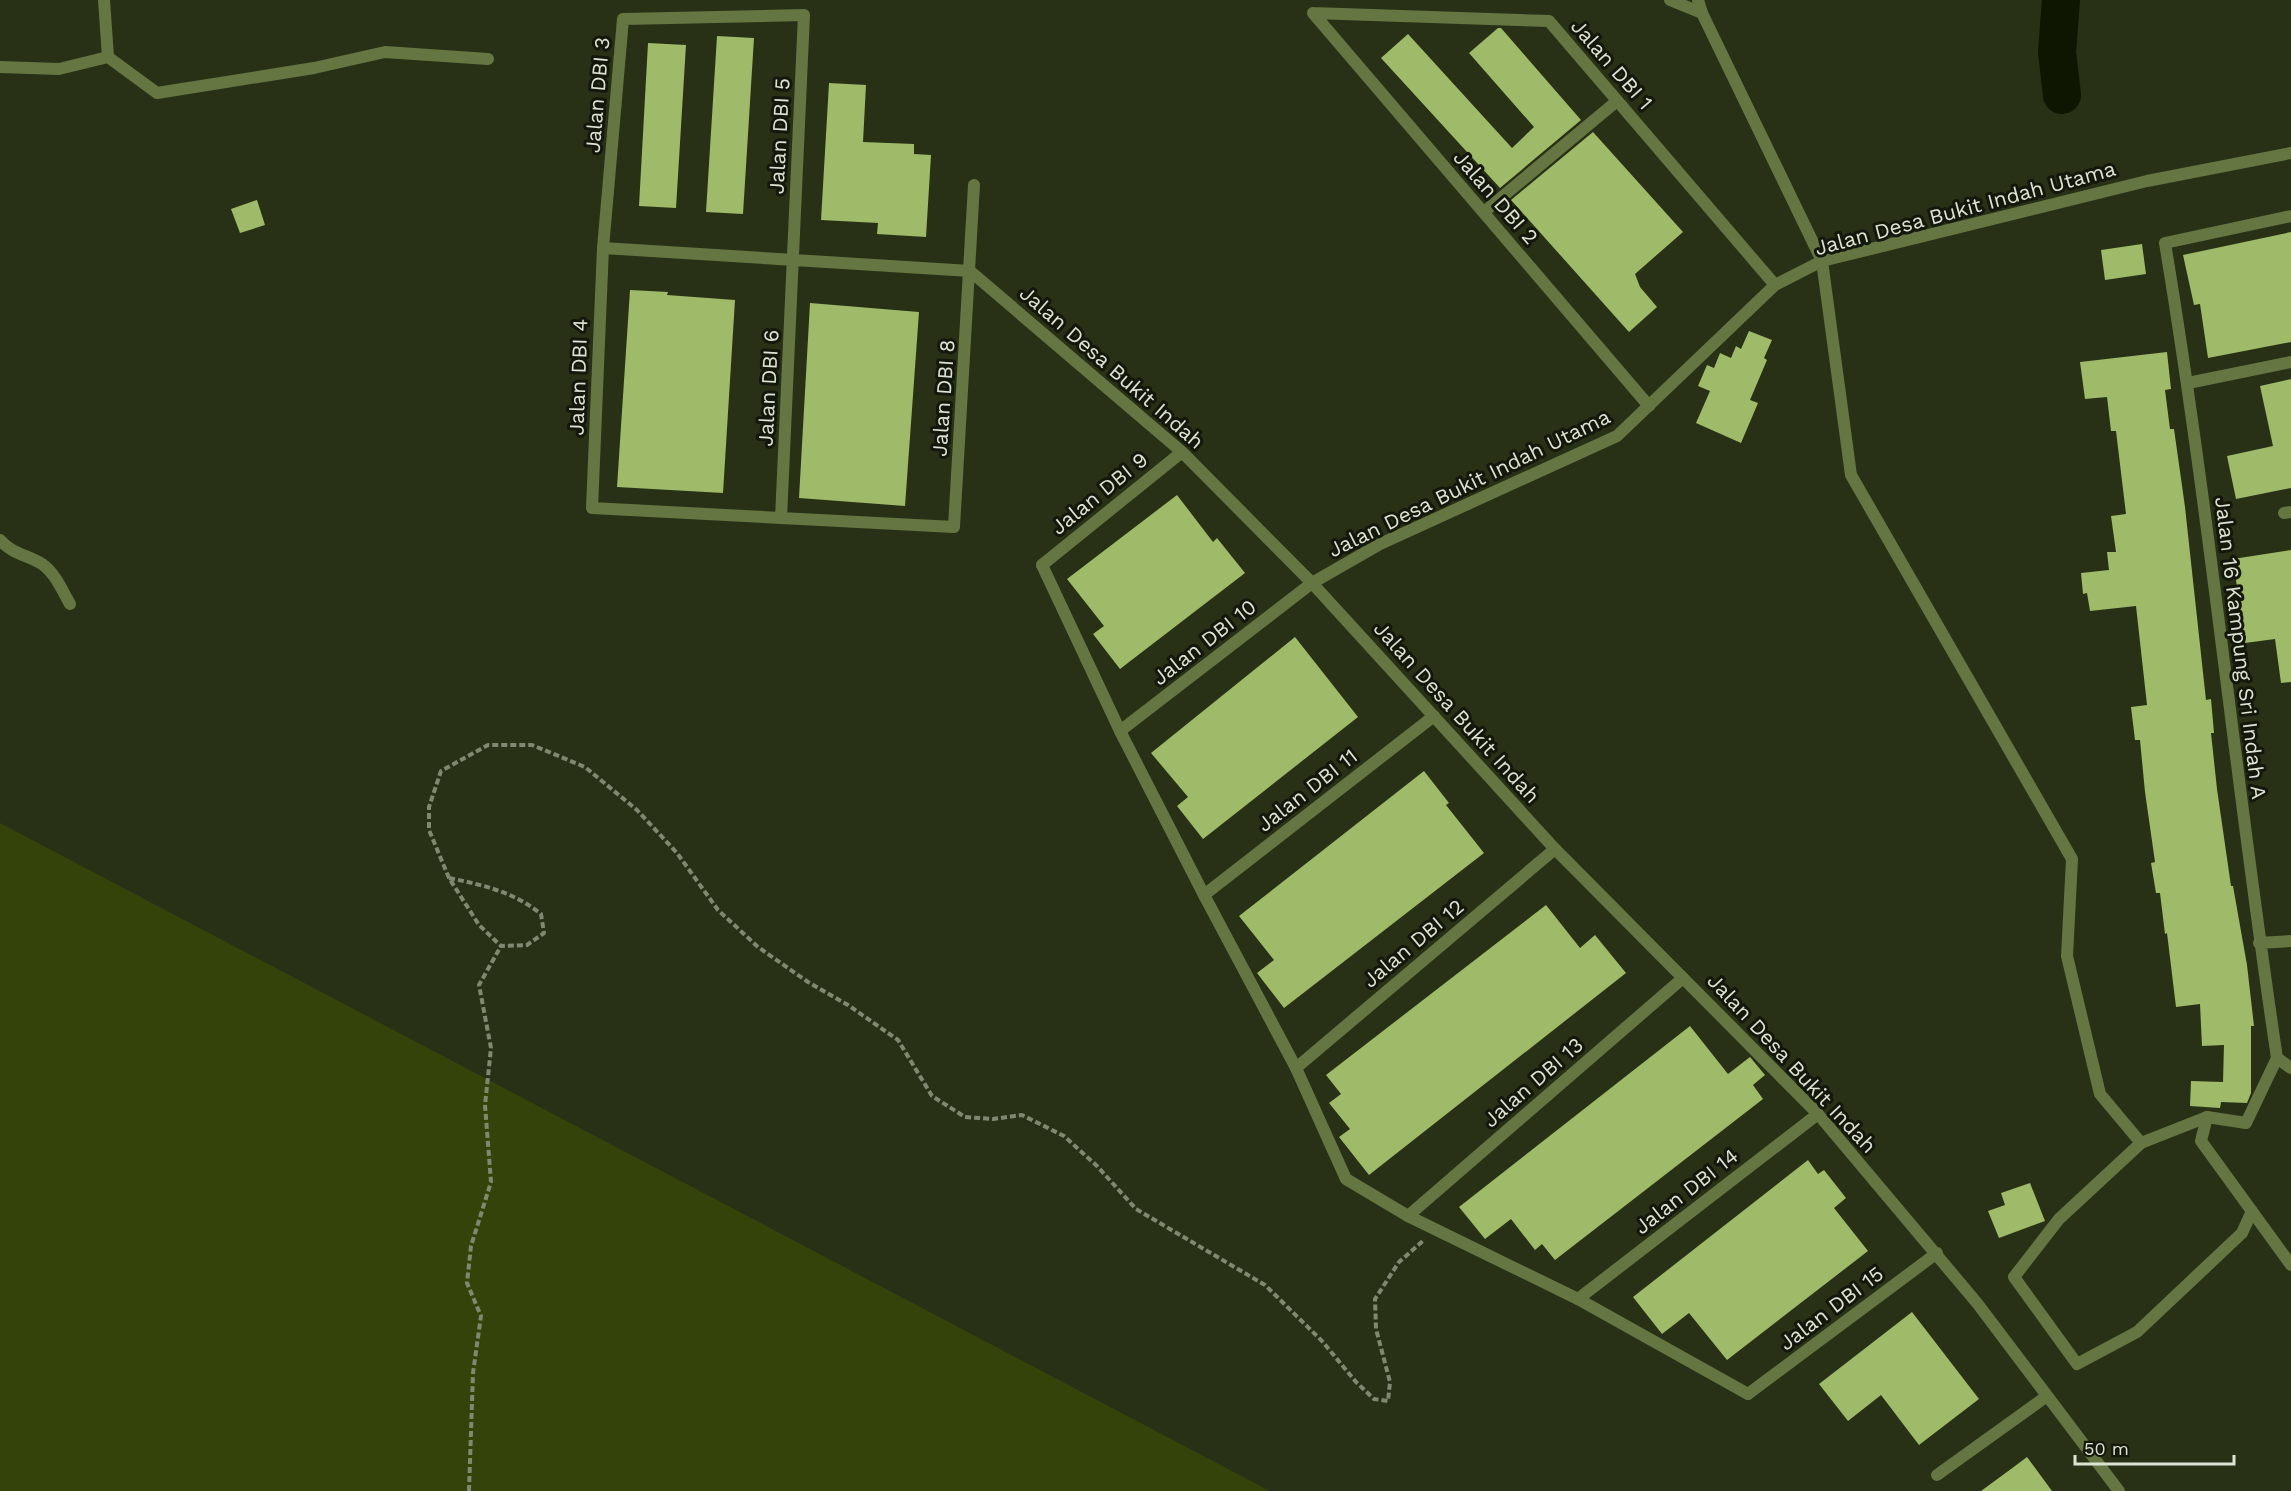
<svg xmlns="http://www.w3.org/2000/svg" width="2291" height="1491" font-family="'Work Sans',sans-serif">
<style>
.green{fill:#344309}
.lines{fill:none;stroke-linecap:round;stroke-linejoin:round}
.river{stroke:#0e1500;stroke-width:38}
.building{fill:#9fba69}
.path{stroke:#818872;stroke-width:4;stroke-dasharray:6 3;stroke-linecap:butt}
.service{stroke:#657642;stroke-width:12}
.minor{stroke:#657642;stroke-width:12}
.tertiary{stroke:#657642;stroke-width:12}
.labels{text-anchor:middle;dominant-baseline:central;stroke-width:6;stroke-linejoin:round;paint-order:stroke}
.street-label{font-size:21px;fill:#dde3d3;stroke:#13170c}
</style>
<rect width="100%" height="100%" fill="#283116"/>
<!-- green -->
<path class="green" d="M0,823L1270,1491H0Z"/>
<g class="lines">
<!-- river -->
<path class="river" d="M2061,0L2057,52L2062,95"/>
</g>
<!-- building -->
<path class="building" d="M1498,28H1501L1581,120L1500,188L1381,58L1408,34L1512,148L1534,127L1469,53Z
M717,36L754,38L743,214L706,212Z
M648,43L686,45L676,208L639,206Z
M829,83L866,85L863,142L914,144V154L931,155L926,237L877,234L878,223L821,220Z
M1593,132L1683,232L1635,274L1640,287L1657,307L1629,332L1511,200Z
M257,200L265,225L240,233L231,209Z
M2291,232V342L2208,358L2200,304L2194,305L2183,255Z
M2142,244L2146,274L2105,280L2101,250Z
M630,290L668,292L667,295L735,300L723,493L617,487Z
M810,303L919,312L905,506L799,498Z
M1749,331L1772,340L1764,358L1767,360L1750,400L1758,403L1741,443L1696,423L1710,391L1698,386L1707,365L1714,368L1720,353L1731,358L1736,346L1741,349Z
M2167,352L2171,389L2165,390L2170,429H2174L2185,507L2206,700L2211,699L2214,733H2211L2217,789L2231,886H2233L2247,965L2254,1026H2251V1093L2247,1103L2221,1102L2220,1108L2190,1106L2191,1081L2223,1082L2224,1045L2202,1046L2200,1004L2176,1007L2167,933L2165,934L2160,893H2156L2151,863L2155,862L2145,792L2140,740H2135L2131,707L2147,705L2136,606L2090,611L2087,593L2083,594L2081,573L2109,570L2107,552H2116L2111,516L2126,514L2116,431H2111L2107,397L2085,399L2080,362Z
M2291,379V488L2236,499L2227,456L2273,446L2260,386Z
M1177,495L1213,542L1217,538L1245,573L1120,669L1093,634L1104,626L1067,579Z
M2291,550V682L2281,683L2275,639L2245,643L2233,559Z
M1295,637L1358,717L1203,839L1177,806L1188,797L1151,753Z
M1424,771L1449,803L1446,805L1484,853L1284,1008L1257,973L1274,960L1239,916Z
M1546,905L1580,948L1595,935L1626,973L1369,1175L1339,1137L1350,1129L1329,1103L1341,1094L1326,1075Z
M1690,1026L1728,1074L1750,1057L1765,1075L1753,1085L1763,1099L1555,1260L1542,1244L1535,1250L1511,1219L1485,1239L1459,1207Z
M1808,1160L1818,1174L1824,1170L1846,1198L1834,1208L1868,1251L1727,1360L1689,1313L1662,1334L1633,1297Z
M2030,1183L2045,1221L1999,1238L1988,1211L2005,1205L2001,1193Z
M1912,1312L1979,1399L1919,1445L1881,1395L1848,1421L1819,1384Z
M2027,1457L2052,1491H1981L2011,1469Z"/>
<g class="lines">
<!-- path -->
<path class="path" d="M449,878C483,885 514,892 541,914L544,933L527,945L501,946L479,925L449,878L429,830V807L441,771L488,745H532L585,767L637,810L677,853L718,910L758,947L808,982L848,1005L898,1040L932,1096L965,1117L993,1119L1022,1115L1064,1136L1097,1166L1136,1209L1265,1285L1322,1341L1356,1382L1374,1399L1388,1401L1390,1382L1376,1329L1375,1299L1399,1262L1424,1240
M469,1491L473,1373L481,1316L467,1283L471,1246L491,1182L485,1105L491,1048L479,985L501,946"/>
<!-- service -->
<path class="service" d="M1698,0L1702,13
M1484,212L1617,101
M1042,565L1120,731L1204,895L1296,1068L1346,1179L1408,1216L1578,1299L1748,1394
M2207,1117L2201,1141L2291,1265
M2141,1143L2059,1219L2014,1277L2077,1364L2137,1332L2242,1233L2252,1211"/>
<!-- minor -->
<path class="minor" d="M104,0L108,57L157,93L314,68L385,52L488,59
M1670,0L1702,13L1822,261L1851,475L2072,859L2067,956L2100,1094L2141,1143L2207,1117L2246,1123L2277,1058
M1313,13L1549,21L1775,285
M1313,13L1649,406
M0,67L59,69L108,57
M603,248L970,271L1182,452L1312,583L1555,849L1818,1114L1977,1303L2119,1491
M2188,383L2291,362
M2284,513L2291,512
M781,518L804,15L623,19L603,248L592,508L954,527L974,185
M0,540C12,554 28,555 42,564C55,573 62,590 70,604
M1042,565L1182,452
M1120,731L1312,583
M1204,895L1434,716
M2259,943L2291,941
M2277,1058C2236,786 2210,514 2165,243L2291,216
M2277,1058L2291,1068
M1296,1068L1555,849
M1408,1216L1683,978
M1578,1299L1818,1114
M1748,1394L1937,1253
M1937,1475L2047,1396"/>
<!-- tertiary -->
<path class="tertiary" d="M1312,583L1380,544L1617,436L1775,285L1822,261L2147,181L2291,153"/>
</g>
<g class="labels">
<!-- street labels -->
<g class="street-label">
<text transform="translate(1612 64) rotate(49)">Jalan DBI 1</text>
<text transform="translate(597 95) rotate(-85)">Jalan DBI 3</text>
<text transform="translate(779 136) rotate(-87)">Jalan DBI 5</text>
<text transform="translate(1496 197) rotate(49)">Jalan DBI 2</text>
<text transform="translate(1965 208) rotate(-15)">Jalan Desa Bukit Indah Utama</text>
<text transform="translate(1112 367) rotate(41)">Jalan Desa Bukit Indah</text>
<text transform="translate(578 377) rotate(-88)">Jalan DBI 4</text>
<text transform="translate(768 388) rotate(-87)">Jalan DBI 6</text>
<text transform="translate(943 398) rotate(-86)">Jalan DBI 8</text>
<text transform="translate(1469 483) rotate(-26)">Jalan Desa Bukit Indah Utama</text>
<text transform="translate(1099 493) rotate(-39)">Jalan DBI 9</text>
<text transform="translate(1204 642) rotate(-38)">Jalan DBI 10</text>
<text transform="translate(2241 648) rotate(83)">Jalan 16 Kampung Sri Indah A</text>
<text transform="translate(1457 712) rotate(48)">Jalan Desa Bukit Indah</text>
<text transform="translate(1307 790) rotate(-38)">Jalan DBI 11</text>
<text transform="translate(1413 943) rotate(-40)">Jalan DBI 12</text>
<text transform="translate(1792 1063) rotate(47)">Jalan Desa Bukit Indah</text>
<text transform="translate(1533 1082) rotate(-41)">Jalan DBI 13</text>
<text transform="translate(1686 1191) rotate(-38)">Jalan DBI 14</text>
<text transform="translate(1831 1308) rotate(-37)">Jalan DBI 15</text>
</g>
</g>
<!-- scale -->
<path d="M2075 1455v9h159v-9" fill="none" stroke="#dde3d3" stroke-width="3"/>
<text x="2084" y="1455" font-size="18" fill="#dde3d3" stroke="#13170c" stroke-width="4.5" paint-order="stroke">50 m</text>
</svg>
